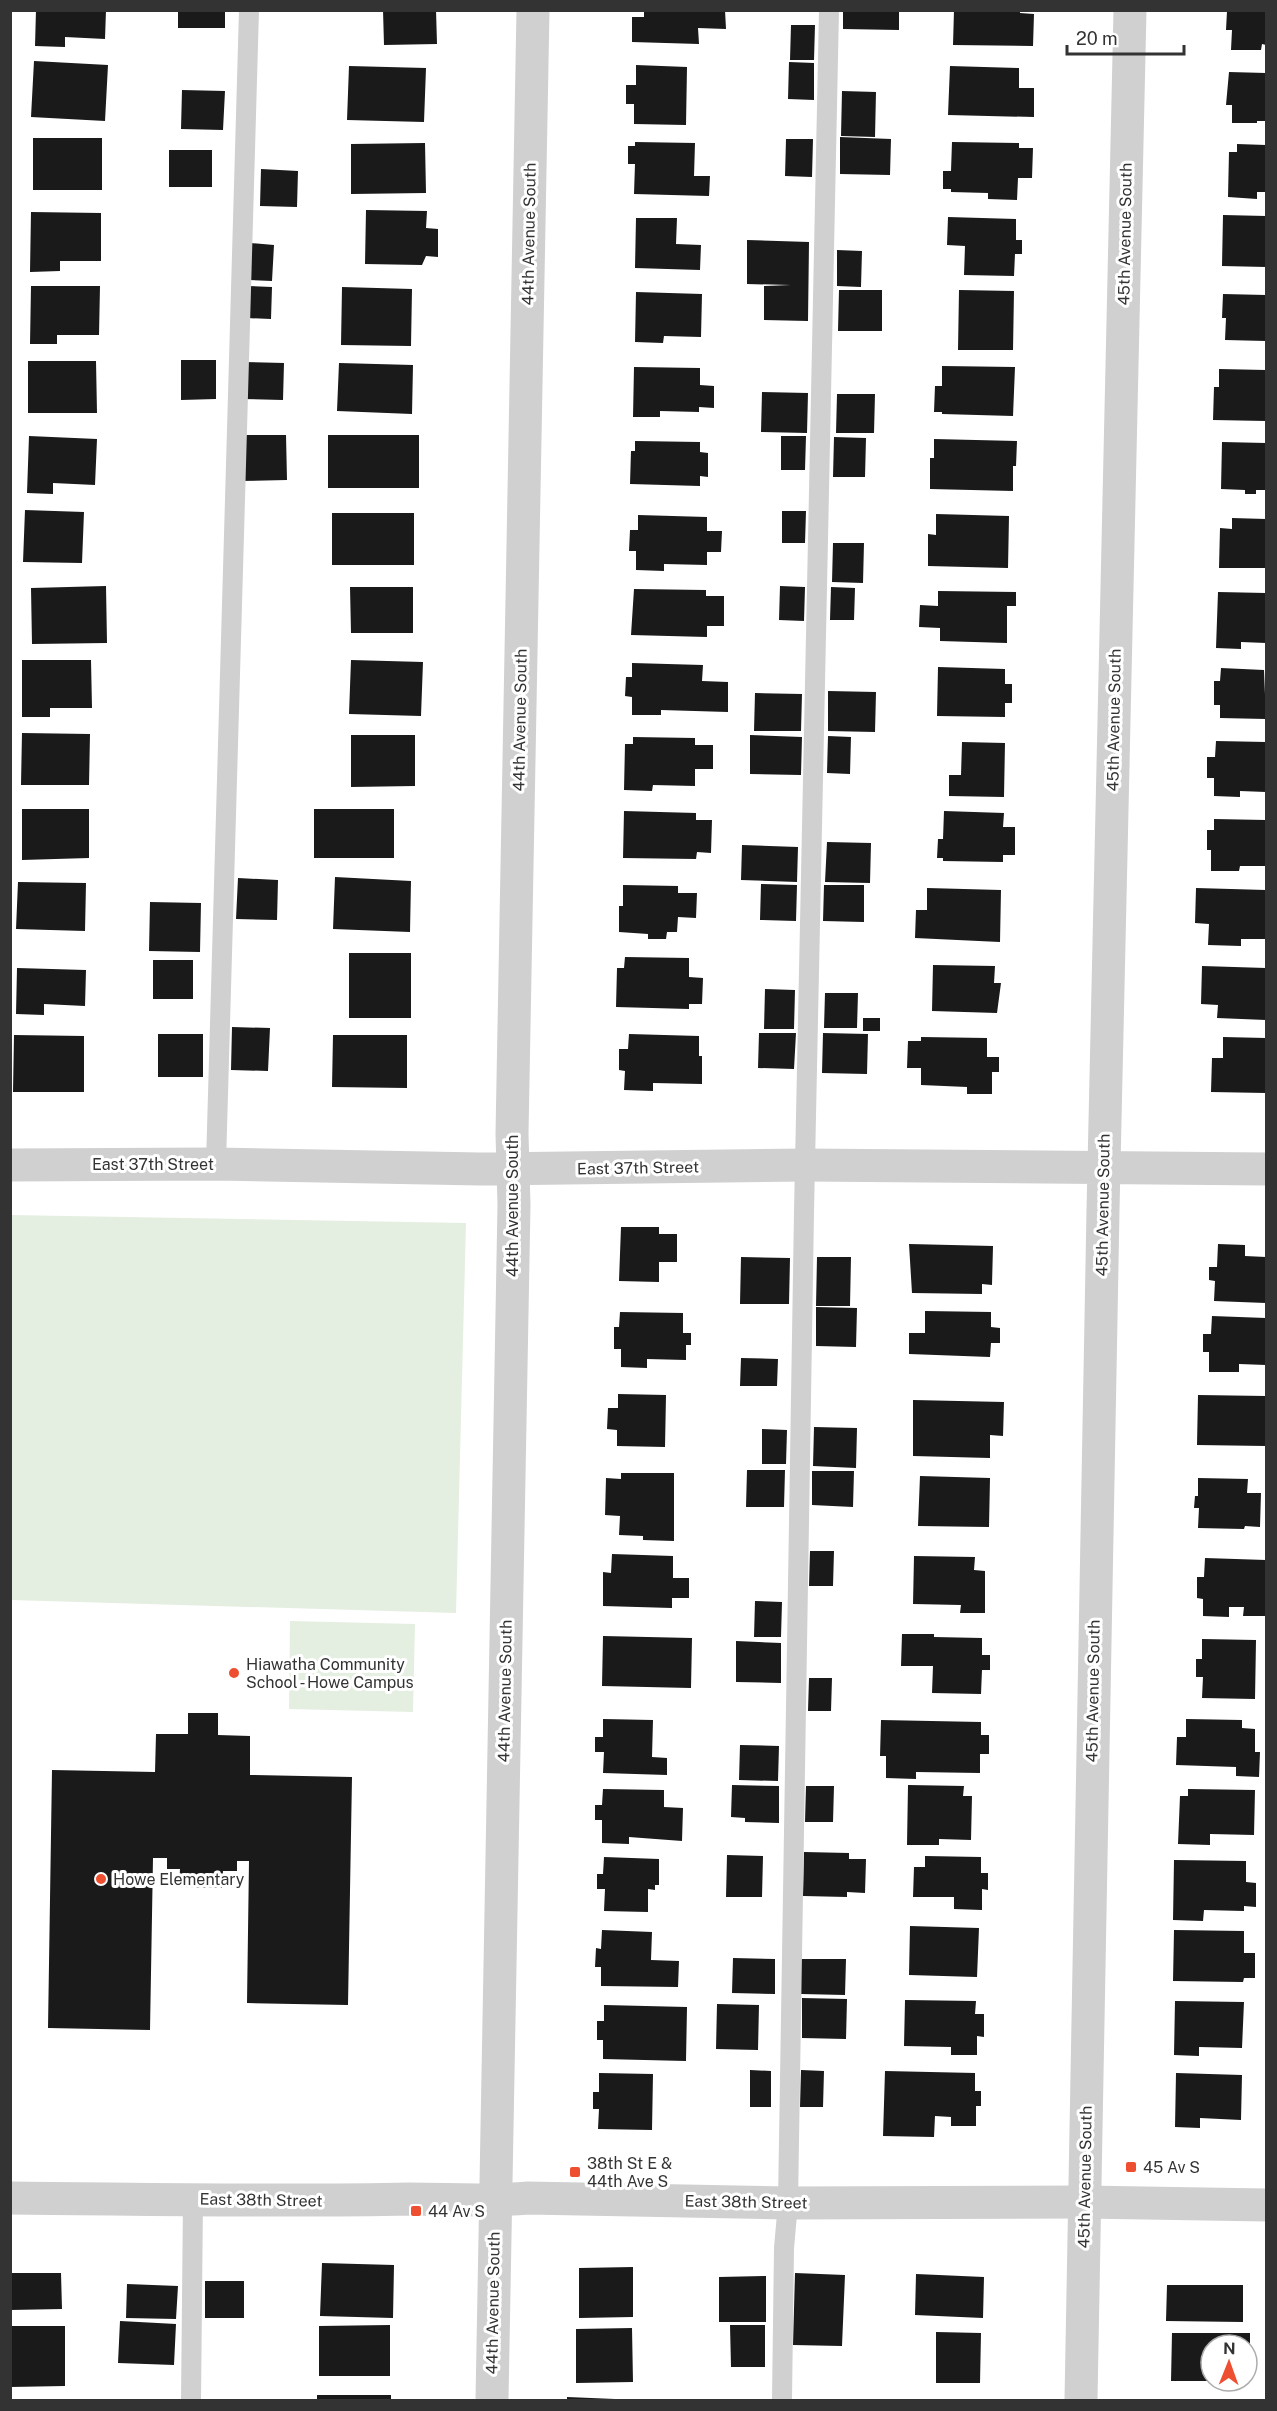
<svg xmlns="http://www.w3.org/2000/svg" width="1277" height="2411" font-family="'Public Sans',sans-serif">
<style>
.green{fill:#e5efe1}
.building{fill:#1a1a1a}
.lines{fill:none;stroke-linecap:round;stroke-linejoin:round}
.service{stroke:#d0d0d0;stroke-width:20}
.minor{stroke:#d0d0d0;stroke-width:33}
.tertiary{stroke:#d0d0d0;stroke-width:33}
.poi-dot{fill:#ee4f31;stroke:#fff;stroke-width:2}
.labels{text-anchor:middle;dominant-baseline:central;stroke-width:6;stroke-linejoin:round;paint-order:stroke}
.street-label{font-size:16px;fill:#333;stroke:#fff}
.poi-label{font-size:16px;fill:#333;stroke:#fff;text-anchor:start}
</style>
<rect width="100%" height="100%" fill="#fff"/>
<!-- green -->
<path class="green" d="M11,1215L466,1223L456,1613L11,1600Z
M290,1621L415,1624L413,1712L289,1709Z"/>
<!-- building -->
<path class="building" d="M36,10H106L105,39L65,37V47L35,46Z
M178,10H225V28H178Z
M383,10H436L437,44L384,45Z
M644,10H725L726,29L698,28L699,44L632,42V17H644Z
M843,10H899V30L843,29Z
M954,10H1020V13L1034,14L1033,46L953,45Z
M1234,10H1266V45L1262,44L1261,50H1231L1232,30H1226L1227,11Z
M791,25H815L814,60H790Z
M34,61L108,65L105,121L31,117Z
M789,62L814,63V100L788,99Z
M636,65L687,67L686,125L634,124V104H626V85H636Z
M349,66L426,68L424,122L347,120Z
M950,66L1019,68V88H1034V117L948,115Z
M1229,72L1266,73V121H1257V123H1232V105H1226Z
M182,90L225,91L223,130L181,129Z
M842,91L876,92L875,137L841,136Z
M840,137L891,139L890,175L840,174Z
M33,138H102V190H33Z
M786,139H813L812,177L785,176Z
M635,142L695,143L694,176H710L709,196L634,194L635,164H628V146H635Z
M952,142L1019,143V148H1033L1032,178H1018L1017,200L988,199V193L951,192V189H943V171H951Z
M425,143L426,193L351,194V144Z
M1237,144L1266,145V192H1257V199L1228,197L1229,152H1237Z
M169,150H212V187H169Z
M261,169L298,171L297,207L260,206Z
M366,210L427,211L426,228L438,229V257L426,256L422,265L365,264Z
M31,212L101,213V261H60V271L30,272Z
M1223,215L1266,216V267L1222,266Z
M948,217L1016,219V240H1022V254H1015L1014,276L964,275L965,246L947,245Z
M636,218H677L676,244L701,245L700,270L635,268Z
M747,240L809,242L808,321L764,320V286L791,285L747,284Z
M250,243L274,245L272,281L248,280Z
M837,250L862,251L861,287L837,286Z
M31,286H100L99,335H57V344H30Z
M247,286L272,287L271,319L247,318Z
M342,287L412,289L411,346L341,345Z
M839,290H882V331H838Z
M959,290L1014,291L1013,350H958Z
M636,292L702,294L701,337L664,336L663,343L635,342Z
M1223,294L1266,295V341L1225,340L1226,318H1222Z
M181,360H216V399L181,400Z
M28,361H96L97,413H28Z
M242,362L284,363L283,400L241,399Z
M339,363L413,365L412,414L337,411Z
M942,366L1015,367L1013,416L942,414V412H934L935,386H942Z
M634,367L700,368V385L714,386V408L699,407V412L660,411V417H633Z
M1219,369L1266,370V421L1213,420L1214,387H1219Z
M762,392L808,393L807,433L761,432Z
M837,394H875L874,433H836Z
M239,435H286L287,480L240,481Z
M328,435H419V488H328Z
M29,436L97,439L95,485L53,483V494L27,493Z
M781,436H806L805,470H781Z
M834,437L866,438L865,477H833Z
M934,439L1017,441L1016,466H1013V491L930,489V458H934Z
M635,441L700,442V452L708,453V477L700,476V486L630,484L631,451H635Z
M1222,442L1266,443V490H1256V494H1245V490L1221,489Z
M25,510L84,512L82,563L23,562Z
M782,511H806L805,543H782Z
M332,513H414V565H332Z
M936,514L1009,516L1008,568L928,566V534L936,535Z
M638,515L707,517V531H722L721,552H707V565L664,564V571L636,570V551H629L630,530H638Z
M1232,518L1266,519V568H1219L1220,528L1232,529Z
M833,543H864L863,583L832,582Z
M106,586L107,643L32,644L31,588Z
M780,586L805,587L804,621L779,620Z
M350,587H413V633H351Z
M831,587L855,588L854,620H830Z
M634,589L706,590V596H724V626H707V637L631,635Z
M938,591L1016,592V606H1007V643L940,641V628L919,627L920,605L938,606Z
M1218,592L1266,593V643L1241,642V649L1216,648Z
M22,660H91L92,708H50V717H22Z
M351,660L423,662L421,716L349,714Z
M632,663L703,665L702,681L728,682V712L661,710V715H632V697L625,696L626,677H632Z
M938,667L1005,669V684H1012V703H1005V717L937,716Z
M1221,668L1264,670L1266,719L1220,718V705H1214V681H1220Z
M828,691L876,692L875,732L828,731Z
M755,693L802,694L801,731H754Z
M22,733L90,734L89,785H21Z
M351,735H415V786L351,787Z
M750,735L802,737L801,775L750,774Z
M828,736L851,737L850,774L827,773Z
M633,737L695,738V745H713V769H695V786L653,785L652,791L624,790L625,744H633Z
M1216,741L1266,742V792L1240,791V797L1214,796V778H1207V757H1215Z
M962,742L1005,743L1004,797L949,796V775H961Z
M22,809H89V858L22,860Z
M314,809H394V858H314Z
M624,811L696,813V820H712L711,853L697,852L696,859L623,858Z
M944,811L1004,813L1003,827H1015V855H1003V862L943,861V858H937L938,839H943Z
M1214,819L1266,820V866H1240L1239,871H1211V850H1207V830H1214Z
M827,842L871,843L870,883L825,882Z
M742,845L798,847L797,882L741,880Z
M335,877L411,881L410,932L333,929Z
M238,878L278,880L277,920L236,919Z
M18,882L86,883L85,931L16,929Z
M761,884L797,885L796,921L760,920Z
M623,885L678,886V893H697L696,918L678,917L677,932H667L666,939H648V934L619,932V906H623Z
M824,885H864V922L823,921Z
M927,888L1001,890L1000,942L915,938L916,910H927Z
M1196,888L1266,890V939H1241V946L1208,945L1209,924L1195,923Z
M150,902L201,903L200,952L149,951Z
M349,953H411V1018H349Z
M625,957L689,958V977L703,978L702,1004H689V1009L616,1007L617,968H624Z
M153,960H193V999H153Z
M933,965L995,966L994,983H1001L997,1013L932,1011Z
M1202,966L1266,968V1020L1217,1018L1218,1005L1201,1004Z
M17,968L86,970L85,1006L44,1004V1015L16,1014Z
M765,989L795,990L794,1029H764Z
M825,993H858L857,1028H824Z
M863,1018H880V1031H863Z
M232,1027L270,1028L268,1071L231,1070Z
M759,1033H796L794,1069L758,1068Z
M823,1033L868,1034L867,1074L822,1073Z
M158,1034H203V1077H158Z
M629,1034L699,1036V1056H702V1084L653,1083V1091L624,1090L625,1071L619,1070V1049H628Z
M14,1035L84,1036V1092H13Z
M333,1035H407V1088L332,1087Z
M921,1037L987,1038V1057H999V1072H992V1094H967V1087L921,1085V1068H907L908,1041H921Z
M1223,1037L1266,1038V1093L1211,1092L1212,1058H1223Z
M621,1227H659V1234H677V1262H659V1282L619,1281Z
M909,1244L993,1246L992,1285L982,1284V1294L912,1293Z
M1218,1244L1245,1245V1256L1266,1257V1303L1214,1301L1215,1281L1209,1280V1267H1217Z
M741,1257L790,1258L789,1304H740Z
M817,1257H851L850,1306H816Z
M816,1307L857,1308L856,1347L816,1346Z
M925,1311L991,1312V1327L1000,1328V1343H991L990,1357L909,1354V1333H925Z
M620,1312L683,1313V1333H691V1345H686V1360L647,1359V1368L621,1367V1349H614V1327H619Z
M1212,1316L1266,1318V1365L1239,1364V1372H1209V1352H1203V1334H1211Z
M741,1358L778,1359L777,1386H740Z
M618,1394L666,1395L665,1447L617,1446V1430L607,1429L608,1408H618Z
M1198,1395L1266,1396V1446L1197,1445Z
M913,1400L1004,1402L1003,1436L990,1435V1458L913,1456Z
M814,1427L857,1428L856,1468L813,1466Z
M762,1429L787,1430L786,1464H762Z
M747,1470H785L784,1507H746Z
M812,1471H854L853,1507L812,1505Z
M621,1473H674V1541L643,1540V1536L619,1535L620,1516L605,1515L606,1478L621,1479Z
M920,1476L990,1478L989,1527L918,1526Z
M1198,1478L1248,1479L1247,1493H1261L1260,1527L1245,1526L1244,1529L1198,1528L1199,1508H1194L1195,1496H1198Z
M810,1551H834L833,1586H809Z
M612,1554L673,1556V1578H689V1598H672V1608L603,1606V1572L611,1573Z
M914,1556L975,1557L974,1570L985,1571V1613H960L961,1605L913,1604Z
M1205,1558L1266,1560L1265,1616H1243L1244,1607H1229V1617L1203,1616V1599L1197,1598V1577H1204Z
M755,1601L782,1602L781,1637H754Z
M902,1634H934V1637L982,1638V1655H990V1670H982L981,1694L932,1693L933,1666H901Z
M603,1636L692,1638L691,1688L602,1686Z
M1202,1639L1256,1640L1255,1699L1202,1698L1203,1677H1196V1659H1202Z
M736,1641L781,1643V1683L736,1682Z
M809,1678H832L831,1711H808Z
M188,1713H218V1735L250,1736V1775L352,1777L348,2005L247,2003L249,1861H237V1871H223L222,1888L179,1887L180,1869H167V1858H153L150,2030L48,2028L52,1770L155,1772L156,1734H188Z
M603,1719L653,1720L652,1757L667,1758V1775L603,1773L604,1752H595V1737H603Z
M1186,1719L1242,1720V1728L1255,1729V1752H1260L1259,1777L1236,1776V1767L1176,1765L1177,1737H1186Z
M881,1720L981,1722V1735H989V1754H980V1773L916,1772V1779L886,1778V1756H880Z
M740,1745L779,1746L778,1781L739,1780Z
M732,1785L779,1786V1823L745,1822V1818L731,1817Z
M908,1785L964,1786L963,1796H972L971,1840L939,1839V1845H907Z
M806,1786H834L833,1822H805Z
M603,1789L664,1790V1807L683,1808L682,1841L629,1837V1844L602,1843V1820H595V1805H602Z
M1188,1789L1255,1790L1254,1835L1210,1834V1845L1178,1844L1180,1796H1188Z
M804,1852L849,1853V1859H866L865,1893L847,1892V1897L803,1896Z
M727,1855L763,1856L762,1897H726Z
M925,1856L981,1857V1873H988V1890L982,1889V1910L954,1909V1897H913L914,1867H925Z
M604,1857L659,1859V1885H655V1890L648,1889V1912L604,1911L605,1889H597V1874H603Z
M1174,1860L1246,1861V1882L1256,1883V1907L1244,1906V1911L1204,1910L1203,1921L1173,1920Z
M910,1926L979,1928L977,1977L909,1975Z
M602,1930L652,1932L651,1960L679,1961L678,1987L601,1986V1967H595L596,1948L601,1949Z
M1174,1930L1244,1931V1953H1255V1978H1244L1243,1982L1173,1981Z
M733,1958L775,1959V1994L732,1993Z
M801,1959H846L845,1995L801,1994Z
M802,1998L847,1999L846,2039L802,2038Z
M905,2000L976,2001L975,2014H984V2037L977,2036V2055H951V2047L904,2046Z
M1175,2001L1244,2002L1242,2048L1199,2047V2056L1174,2055Z
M717,2004L759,2005L758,2050L716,2049Z
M604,2005L687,2007L686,2061L603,2059V2040H597V2021H604Z
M750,2070L771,2071V2107H750Z
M801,2070L824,2071L823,2107H800Z
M885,2071L975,2073V2091H981V2106H976V2126H951V2117L935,2116L934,2137L883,2136Z
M599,2073L653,2074L652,2130L598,2129L599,2109H593V2092H599Z
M1176,2073L1242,2075L1241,2120L1200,2118V2128L1175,2127Z
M322,2263L394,2265L393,2318L320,2316Z
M633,2267V2317L579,2318V2268Z
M10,2273H61L62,2309L10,2310Z
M795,2273L845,2275L842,2346L793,2345Z
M916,2274L984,2277L983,2318L915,2315Z
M766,2276V2322H719V2277Z
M205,2281H244V2318H205Z
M127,2284L178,2286L176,2319L126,2318Z
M1167,2285H1243V2322L1166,2321Z
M120,2321L176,2324L174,2365L118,2363Z
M390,2325V2376H319V2326Z
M730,2325H765V2367H731Z
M10,2326H65V2386L10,2387Z
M632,2328L633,2382L576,2383V2329Z
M936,2332L981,2333L980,2383H936Z
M1172,2333H1250V2381H1247V2345H1211V2381H1171Z
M317,2395H391V2400H317Z
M567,2397L615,2399V2400H567Z"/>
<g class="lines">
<!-- service -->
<path class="service" d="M216,1164L249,10
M191,2400L193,2199
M782,2400L784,2248L788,2203L804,1212L829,10"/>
<!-- minor -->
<path class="minor" d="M10,1165L216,1164L480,1169L805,1165L1266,1169
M492,2400L514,1205L512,1134L533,10
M1081,2400L1103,1210L1130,10"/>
<!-- tertiary -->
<path class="tertiary" d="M10,2198C144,2199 277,2202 410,2199C450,2199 489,2202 528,2198L788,2203L1084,2202L1266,2205"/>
</g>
<!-- markers -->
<g class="poi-dot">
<circle cx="234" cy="1673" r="6"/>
<circle cx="101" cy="1879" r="6"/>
<rect x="1125" y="2161" width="12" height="12" rx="3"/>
<rect x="569" y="2166" width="12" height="12" rx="3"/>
<rect x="410" y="2205" width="12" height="12" rx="3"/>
</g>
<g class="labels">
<!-- street labels -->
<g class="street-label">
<text transform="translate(529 234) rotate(-89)">44th Avenue South</text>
<text transform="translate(1125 234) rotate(-89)">45th Avenue South</text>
<text transform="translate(520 720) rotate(-89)">44th Avenue South</text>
<text transform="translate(1114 720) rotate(-89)">45th Avenue South</text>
<text x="153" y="1164">East 37th Street</text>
<text transform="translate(638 1168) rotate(-1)">East 37th Street</text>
<text transform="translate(1103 1205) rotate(-89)">45th Avenue South</text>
<text transform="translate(512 1206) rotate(-90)">44th Avenue South</text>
<text transform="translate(505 1691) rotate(-89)">44th Avenue South</text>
<text transform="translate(1093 1691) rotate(-89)">45th Avenue South</text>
<text transform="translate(1085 2177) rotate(-89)">45th Avenue South</text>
<text transform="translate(261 2200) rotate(1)">East 38th Street</text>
<text transform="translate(746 2202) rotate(1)">East 38th Street</text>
<text transform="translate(493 2303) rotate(-89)">44th Avenue South</text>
</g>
<!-- poi labels -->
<g class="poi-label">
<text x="246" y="1664">Hiawatha Community<tspan x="246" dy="18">School - Howe Campus</tspan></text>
<text x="113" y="1879">Howe Elementary</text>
<text x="587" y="2163">38th St E &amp;<tspan x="587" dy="18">44th Ave S</tspan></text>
<text x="1143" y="2167">45 Av S</text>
<text x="428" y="2211">44 Av S</text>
</g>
</g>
<!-- border -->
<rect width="1277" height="2411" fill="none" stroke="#333333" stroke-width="24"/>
<!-- north arrow -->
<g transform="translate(1229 2363) rotate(1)"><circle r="28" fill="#ffffff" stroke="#adadad" stroke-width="1.5"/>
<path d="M0-4.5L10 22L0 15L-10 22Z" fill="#ee4f31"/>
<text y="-9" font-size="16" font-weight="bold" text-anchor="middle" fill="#333333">N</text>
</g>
<!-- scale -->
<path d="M1067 45v9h117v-9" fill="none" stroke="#333333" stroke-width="3"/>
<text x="1076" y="45" font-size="18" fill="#333333" stroke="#ffffff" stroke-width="4.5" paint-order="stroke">20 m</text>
</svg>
